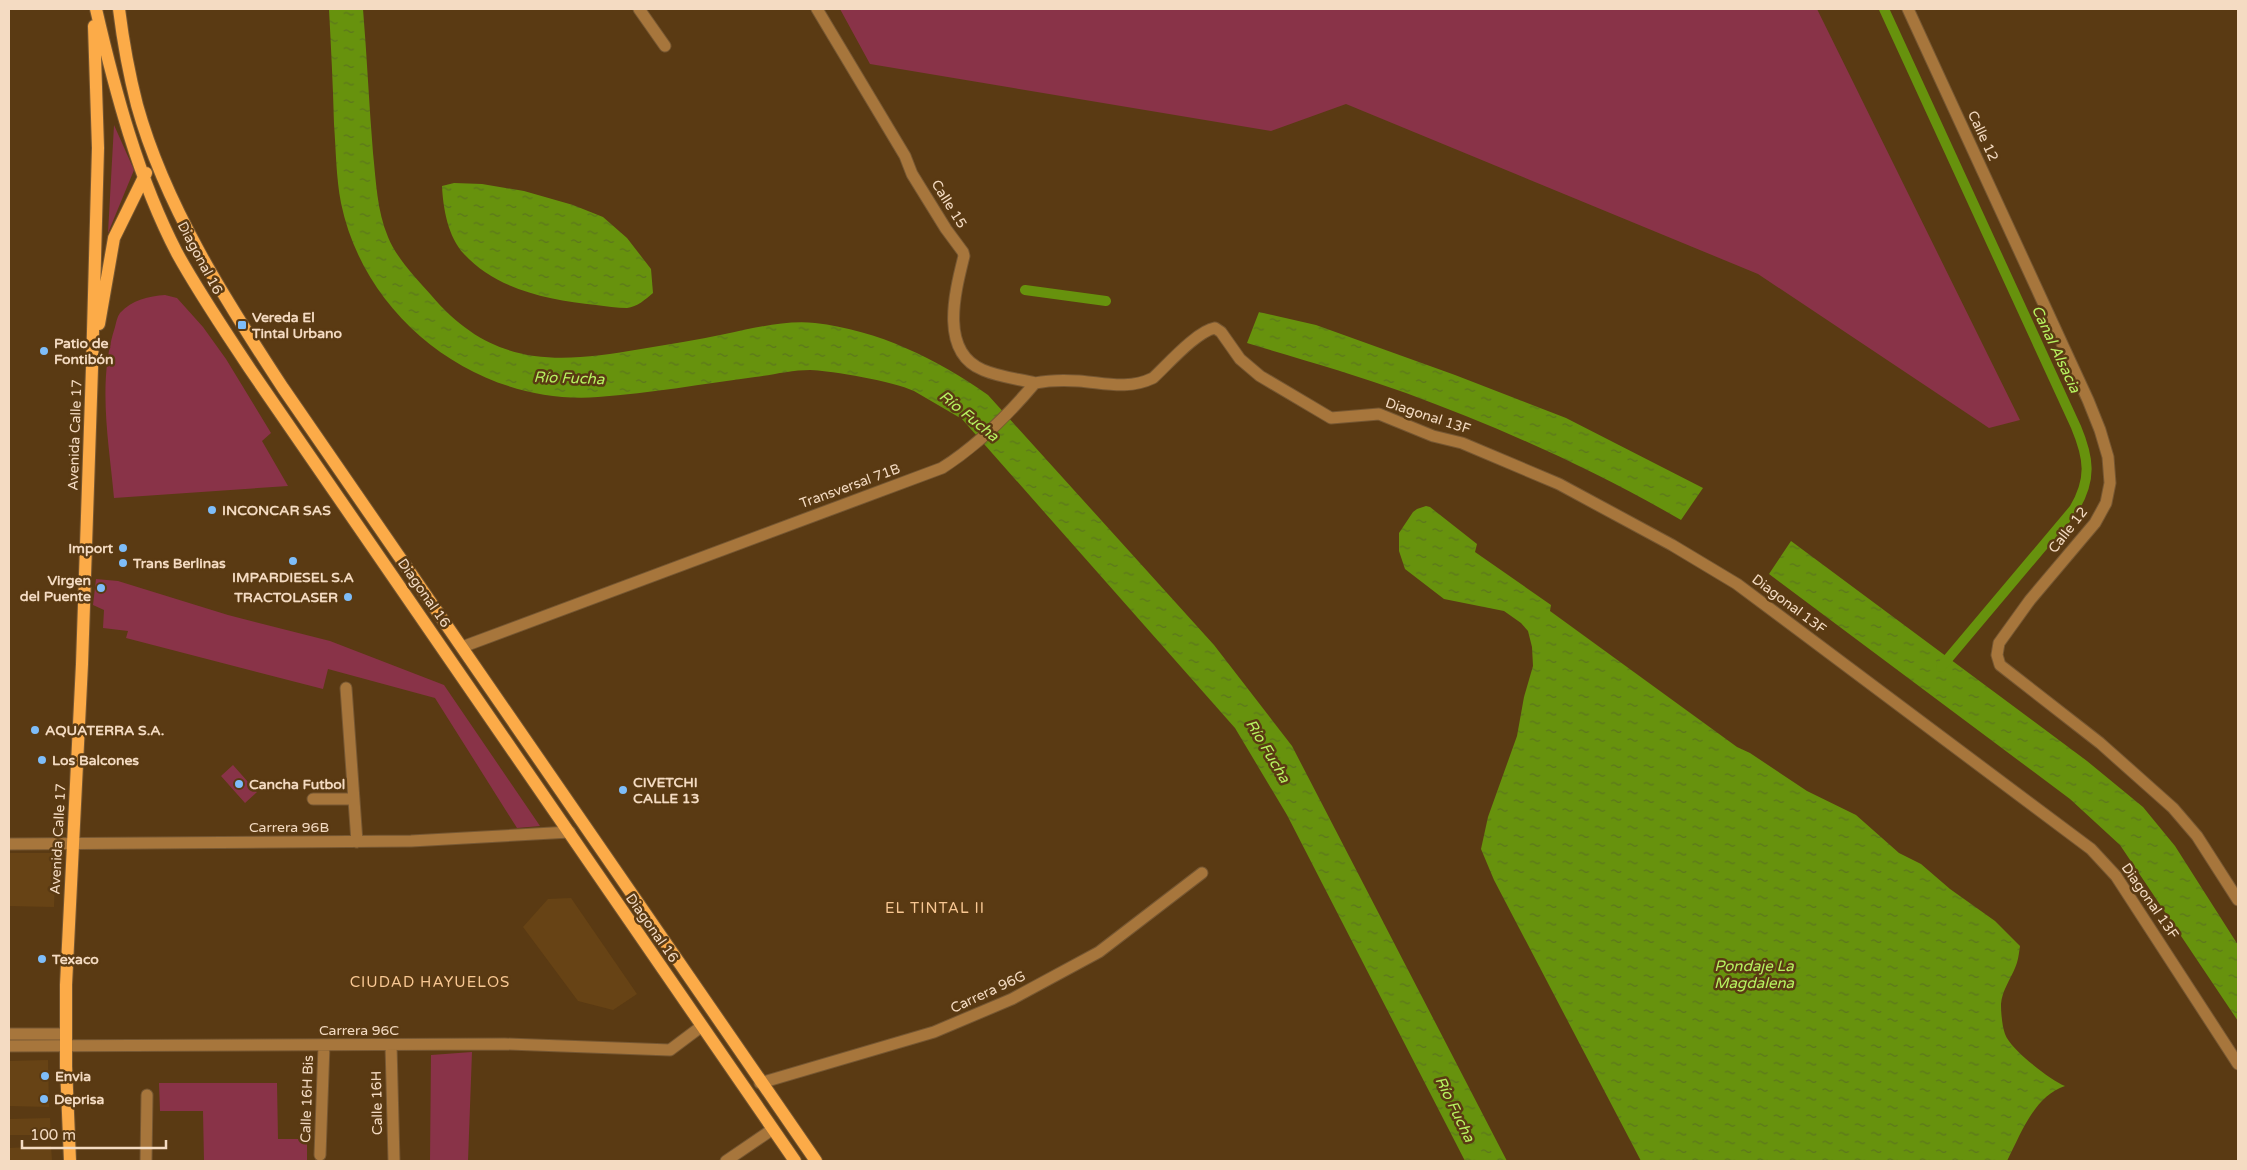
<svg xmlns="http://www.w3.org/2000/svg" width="2247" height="1170" font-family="'Varela Round',sans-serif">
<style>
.built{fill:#674315}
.green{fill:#893348}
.water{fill:url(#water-ripples)}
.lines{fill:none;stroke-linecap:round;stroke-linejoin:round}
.canal{stroke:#67920d;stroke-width:10}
.minor-casing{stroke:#765732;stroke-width:13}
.major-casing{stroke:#765732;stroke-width:14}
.minor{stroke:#a7763c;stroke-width:11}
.major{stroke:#fcab48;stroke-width:12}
.poi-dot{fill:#7ebdf9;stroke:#5a3a13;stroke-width:2}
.labels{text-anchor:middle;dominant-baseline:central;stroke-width:5;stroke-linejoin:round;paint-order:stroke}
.street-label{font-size:14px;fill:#f4dbc2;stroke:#5a3a13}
.poi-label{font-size:14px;font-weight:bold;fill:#f4dbc2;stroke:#5a3a13;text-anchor:start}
.water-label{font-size:15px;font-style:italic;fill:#b8f360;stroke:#5a3a13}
.neighbourhood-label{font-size:15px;letter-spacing:1px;fill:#f8c793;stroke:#5a3a13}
</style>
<defs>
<pattern id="water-ripples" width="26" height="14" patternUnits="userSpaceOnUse" patternTransform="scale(1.25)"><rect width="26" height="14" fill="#67920d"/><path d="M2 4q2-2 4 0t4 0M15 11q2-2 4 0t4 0" fill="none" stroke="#5c761d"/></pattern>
</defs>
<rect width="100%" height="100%" fill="#5a3a13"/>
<!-- built -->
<path class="built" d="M9,853H56L54,907L9,906Z
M571,898L637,994L613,1010L578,1001L523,927L548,899Z
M48,1060L49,1107L9,1106V1061Z
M50,1118L51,1135H9V1119Z
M51,1146L52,1161H9V1148Z"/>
<!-- green -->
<path class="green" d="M840,9H1817L2020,420L1989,428L1758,274L1346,104L1271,131L870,64Z
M114,125L134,170L108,233Z
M165,295L177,298L203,327L226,359L271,433L262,441L288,486L114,498C109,442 97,382 115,327C116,323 117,317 120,313C132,300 149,296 165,295Z
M96,579L118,581L228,615L330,641L444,685L540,826L517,828L435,698L328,669L323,689L126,638L128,631L103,628L104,610L93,605Z
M233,765L257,792L245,803L221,776Z
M472,1052L468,1161H430L431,1055Z
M159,1083H277L278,1139H307V1161H204L203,1111H160Z"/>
<!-- water -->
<path class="water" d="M329,9H363C367,57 369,105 373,153C376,181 377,211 388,237C397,259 416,278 431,295C492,367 555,364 641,349C669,344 697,340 725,334C754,328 785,320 815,323C878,330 937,359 988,395L1214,645L1292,746L1507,1161H1465L1287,815L1235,728L962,419C946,410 930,400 914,391C893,381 833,371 810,370C792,370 772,375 755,377C703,384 651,393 598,397C479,406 365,320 341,203C336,177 336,150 334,124C333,86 331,47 329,9Z
M454,183L482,184L524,191L573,205L603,217L627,238L651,269L653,293C646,299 637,307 627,308C617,308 606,306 596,305C549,300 497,290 464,254C448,237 443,208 442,186Z
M1259,312L1316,325L1455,375L1566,418L1703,488L1681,520C1593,469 1501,428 1406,393C1354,374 1300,359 1247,343Z
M1426,506L1430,507L1477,544L1475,552L1551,605L1550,611L1737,747L1750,753L1807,791L1856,815L1899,853L1921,864L1950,889L1995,921L2020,946C2019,953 2018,962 2015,968C2010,980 2002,991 2001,1004C2001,1012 2002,1026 2005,1034C2010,1049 2050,1080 2065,1086C2034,1096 2021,1134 2007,1161H1641L1494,880L1481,849L1488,817L1517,736L1524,697L1533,666L1532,647L1528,631L1521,623L1504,611L1444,599L1405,569L1399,551V533L1413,512L1417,509Z
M1791,541L2087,761L2143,807L2175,846L2238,945V1021L2120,845L2070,799L1769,574Z"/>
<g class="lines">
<!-- canal -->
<path class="canal" d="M1884,9L2076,427C2089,458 2092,479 2074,509L1941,667
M1025,290L1106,301"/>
<!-- minor casing -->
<g class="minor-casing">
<path id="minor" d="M639,9L665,46
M817,9L905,156L912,174L946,229L963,252L964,256C955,292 939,352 983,370C999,377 1019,379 1035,383
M1908,9L2088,400L2100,430L2108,457L2110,483L2106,503L2095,523L2030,600L1999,643L1997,655L2000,665L2100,743L2173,808L2197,836L2238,900
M462,647L942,468C978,445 1008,415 1035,383C1050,380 1065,380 1079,381C1105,383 1128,390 1153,378C1168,364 1197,331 1215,328L1221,332L1240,359L1260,376L1331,418L1379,414L1433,436L1462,443L1559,484L1672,545L1737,584L2091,849L2116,876L2238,1064
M346,688L357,842
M313,799H354
M9,844L411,841L570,832
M9,1034H65
M391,1045L394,1161
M9,1046L505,1044L670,1050L702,1026
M760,1083L934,1032L1012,999L1099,952L1202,873
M320,1155L324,1045
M146,1161L147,1095
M726,1161L773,1129"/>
</g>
<!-- major casing -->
<g class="major-casing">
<path id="major" d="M96,9C115,91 138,178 177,253C199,293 225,331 250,369L795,1161
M119,9C123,41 129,74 137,105C165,206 226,301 283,388L816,1161
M99,324L114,238L146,173
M70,1161L66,1066V985L82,664L92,368L98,148L94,26"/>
</g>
<!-- minor -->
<use href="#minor" class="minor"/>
<!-- major -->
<use href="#major" class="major"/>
</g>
<!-- markers -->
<g class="poi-dot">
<rect x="237" y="320" width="10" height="10" rx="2.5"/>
<circle cx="44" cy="351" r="5"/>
<circle cx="212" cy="510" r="5"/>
<circle cx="123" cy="548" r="5"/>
<circle cx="293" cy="561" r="5"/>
<circle cx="123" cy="563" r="5"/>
<circle cx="101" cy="588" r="5"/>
<circle cx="348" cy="597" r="5"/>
<circle cx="35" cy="730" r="5"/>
<circle cx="42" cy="760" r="5"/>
<circle cx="239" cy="784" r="5"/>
<circle cx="623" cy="790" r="5"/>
<circle cx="42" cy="959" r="5"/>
<circle cx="45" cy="1076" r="5"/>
<circle cx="44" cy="1099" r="5"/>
</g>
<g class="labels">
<!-- street labels -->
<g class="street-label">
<text transform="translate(1983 136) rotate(65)">Calle 12</text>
<text transform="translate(949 204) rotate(58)">Calle 15</text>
<text transform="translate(200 258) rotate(62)">Diagonal 16</text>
<text transform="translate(1428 416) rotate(18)">Diagonal 13F</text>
<text transform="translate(75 435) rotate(-88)">Avenida Calle 17</text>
<text transform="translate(850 486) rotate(-20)">Transversal 71B</text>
<text transform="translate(2068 530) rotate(-52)">Calle 12</text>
<text transform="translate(424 593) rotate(55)">Diagonal 16</text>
<text transform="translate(1789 604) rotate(37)">Diagonal 13F</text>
<text x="289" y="827">Carrera 96B</text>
<text transform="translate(58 839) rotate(-87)">Avenida Calle 17</text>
<text transform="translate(2150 901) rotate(55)">Diagonal 13F</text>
<text transform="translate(652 928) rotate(55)">Diagonal 16</text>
<text transform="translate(988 992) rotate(-25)">Carrera 96G</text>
<text x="359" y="1030">Carrera 96C</text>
<text transform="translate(307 1099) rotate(-88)">Calle 16H Bis</text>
<text transform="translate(377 1103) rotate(-91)">Calle 16H</text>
</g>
<!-- poi labels -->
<g class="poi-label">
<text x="252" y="317">Vereda El<tspan x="252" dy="16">Tintal Urbano</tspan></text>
<text x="54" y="343">Patio de<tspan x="54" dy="16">Fontibón</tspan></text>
<text x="222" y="510">INCONCAR SAS</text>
<text x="113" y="548" text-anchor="end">Import</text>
<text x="133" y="563">Trans Berlinas</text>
<text x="293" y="577" text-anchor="middle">IMPARDIESEL S.A</text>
<text x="91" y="580" text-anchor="end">Virgen<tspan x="91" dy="16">del Puente</tspan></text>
<text x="338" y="597" text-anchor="end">TRACTOLASER</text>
<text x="45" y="730">AQUATERRA S.A.</text>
<text x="52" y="760">Los Balcones</text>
<text x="633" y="782">CIVETCHI<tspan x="633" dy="16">CALLE 13</tspan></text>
<text x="249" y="784">Cancha Futbol</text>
<text x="52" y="959">Texaco</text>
<text x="55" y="1076">Envia</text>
<text x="54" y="1099">Deprisa</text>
</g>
<!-- water labels -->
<g class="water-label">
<text transform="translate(2056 349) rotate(65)">Canal Alsacia</text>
<text transform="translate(569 378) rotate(2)">Río Fucha</text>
<text transform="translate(969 416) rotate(39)">Río Fucha</text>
<text transform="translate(1268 751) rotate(59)">Río Fucha</text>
<text x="1754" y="966">Pondaje La<tspan x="1754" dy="17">Magdalena</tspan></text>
<text transform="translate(1455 1109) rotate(64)">Río Fucha</text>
</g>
<!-- neighbourhood labels -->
<g class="neighbourhood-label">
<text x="935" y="908">EL TINTAL II</text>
<text x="430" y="982">CIUDAD HAYUELOS</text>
</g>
</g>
<!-- border -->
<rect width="2247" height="1170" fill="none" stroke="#f4dbc2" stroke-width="20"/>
<!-- scale -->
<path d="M22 1140v8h144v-8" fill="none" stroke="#f4dbc2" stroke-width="2.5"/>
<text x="30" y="1140" font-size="15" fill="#f4dbc2" stroke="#5a3a13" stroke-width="4" paint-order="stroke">100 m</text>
</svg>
